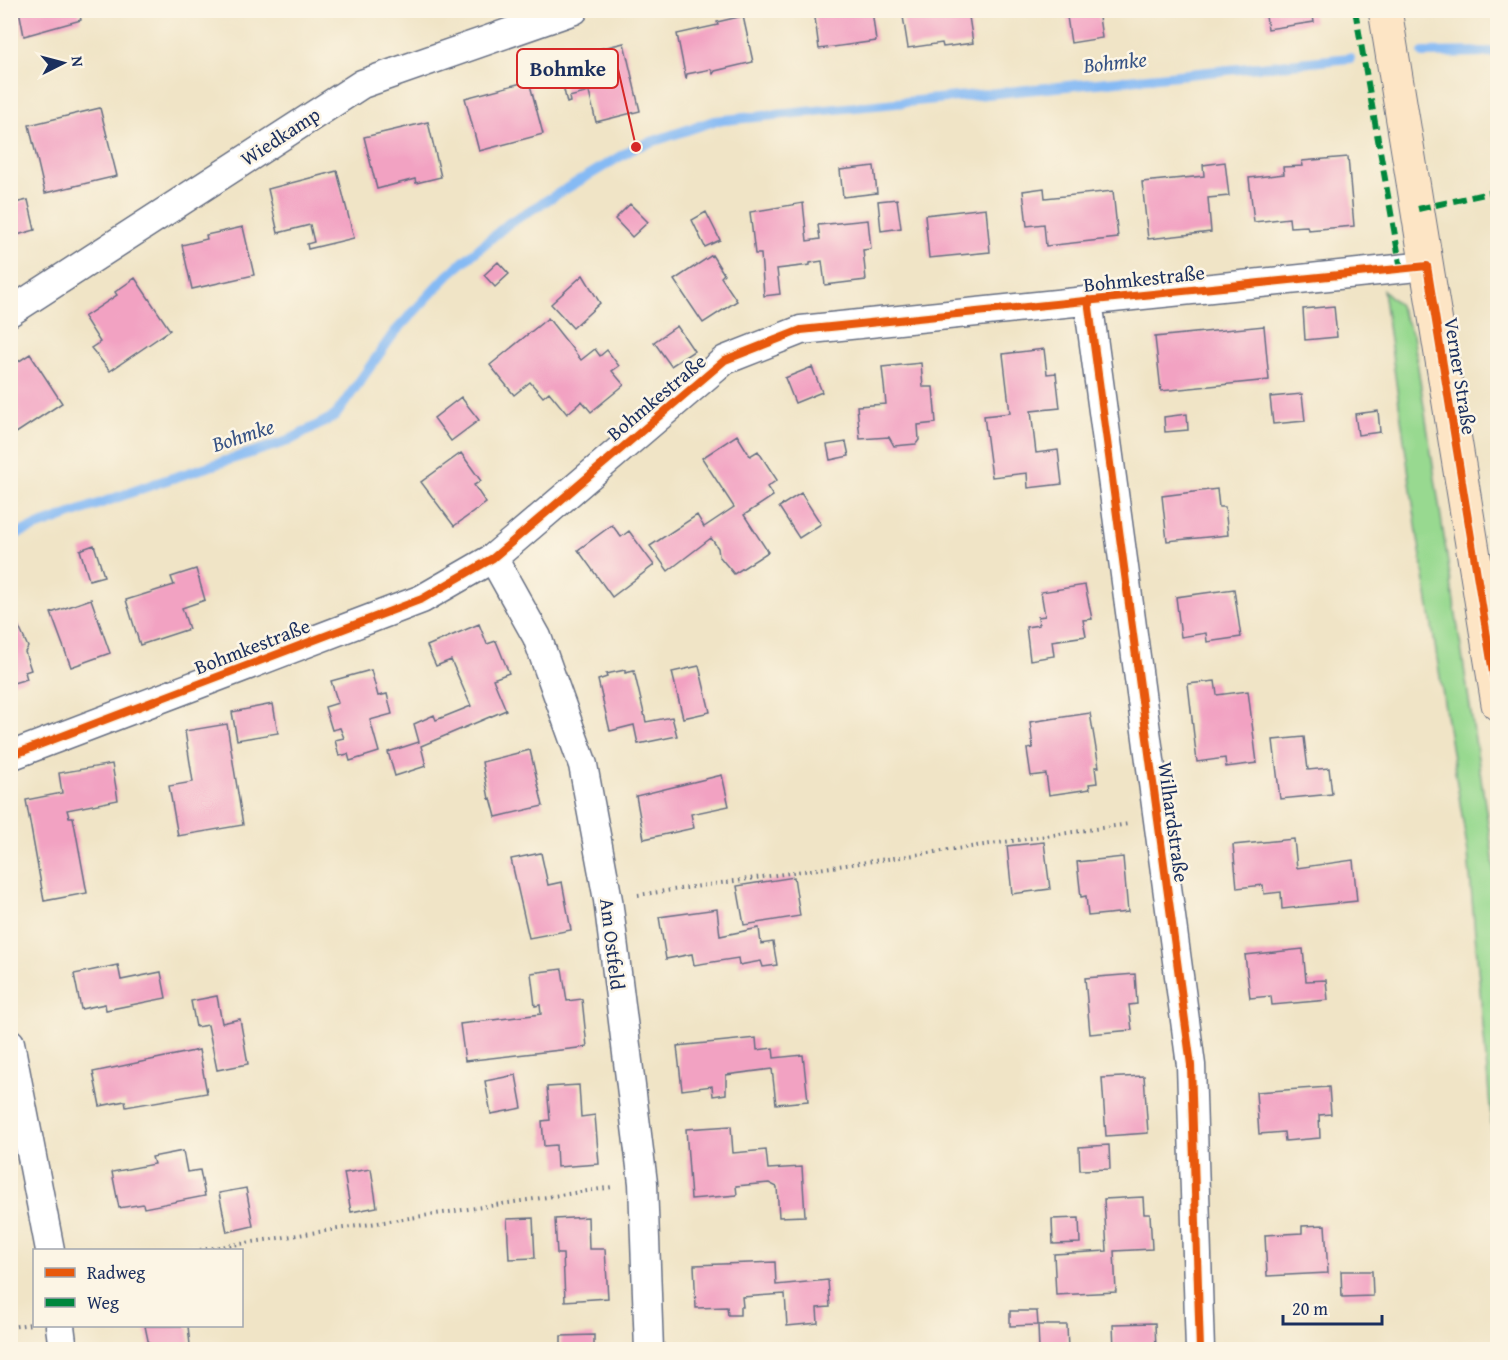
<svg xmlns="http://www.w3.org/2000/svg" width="1508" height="1360" font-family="'Gentium Book Plus',serif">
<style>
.green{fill:#98d990;stroke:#5a8477;stroke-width:1.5}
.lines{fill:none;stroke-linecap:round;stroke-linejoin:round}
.stream{stroke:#85baf4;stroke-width:10}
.building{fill:#f2a2c2}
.street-casing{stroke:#666e82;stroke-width:31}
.secondary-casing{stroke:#666e82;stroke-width:35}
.path{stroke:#666e82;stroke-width:4;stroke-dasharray:1.5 4.5;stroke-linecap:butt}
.street{stroke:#fff;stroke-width:28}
.secondary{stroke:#fde5c5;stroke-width:33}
.quiet{stroke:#00873e;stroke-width:6;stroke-dasharray:12 6;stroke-linecap:butt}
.cycleway-casing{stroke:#fcf5e5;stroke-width:11}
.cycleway{stroke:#e8590c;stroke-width:8}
.labels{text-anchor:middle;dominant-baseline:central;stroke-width:5;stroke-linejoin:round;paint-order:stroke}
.street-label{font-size:20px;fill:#1b2f5e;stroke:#fcf5e5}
.water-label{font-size:21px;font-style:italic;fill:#365284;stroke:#fcf5e5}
.leader{fill:none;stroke:#d62828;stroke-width:2}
.callout-dot{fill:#d62828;stroke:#fcf5e5;stroke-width:2}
.callout{fill:#fcf5e5;stroke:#d62828;stroke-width:2}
.callout-label{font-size:21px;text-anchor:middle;font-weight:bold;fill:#1b2f5e}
</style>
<rect width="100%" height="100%" fill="#fcf5e5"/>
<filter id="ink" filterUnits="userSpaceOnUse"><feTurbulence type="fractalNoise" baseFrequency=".0167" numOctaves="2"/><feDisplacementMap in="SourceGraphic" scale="12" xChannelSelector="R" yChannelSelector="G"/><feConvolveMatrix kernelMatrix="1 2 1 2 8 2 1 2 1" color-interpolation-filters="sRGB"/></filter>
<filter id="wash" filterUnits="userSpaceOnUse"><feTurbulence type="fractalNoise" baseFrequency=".008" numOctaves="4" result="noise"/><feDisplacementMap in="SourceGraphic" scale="24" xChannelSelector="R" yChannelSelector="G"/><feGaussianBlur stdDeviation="1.35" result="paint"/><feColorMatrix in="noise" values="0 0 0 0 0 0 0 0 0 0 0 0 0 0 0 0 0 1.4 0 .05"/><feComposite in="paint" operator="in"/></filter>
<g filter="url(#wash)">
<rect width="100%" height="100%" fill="#f0e4c6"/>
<!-- green -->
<path class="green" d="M1383,290L1398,304L1413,335L1492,850L1498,905L1497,1186L1468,853L1417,532Z"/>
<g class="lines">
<!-- stream -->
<path class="stream" d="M1423,53L1498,52
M10,536L157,483L288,441L335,416L394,333L448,275L509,223L636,147L714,121L1350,58"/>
</g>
<g id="blocks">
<!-- building -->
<path class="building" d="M19,10H79L81,20L24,36Z
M814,10H872L876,41L819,49Z
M902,10H968L973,43L943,47L942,43L908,48Z
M1066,10H1098L1102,38L1071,43Z
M1265,10H1312L1314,22L1268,29Z
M743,16L753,62L715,71L713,74L711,69L687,74L686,79L677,34L718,25L717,22Z
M624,43L640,111L596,122L589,92L569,97L570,102L567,103L557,59Z
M529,81L543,134L479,151L465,98Z
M100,108L117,176L45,193L29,125Z
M428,122L441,177L416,183L415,179L377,189L364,137Z
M1348,157L1354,226L1308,230L1307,226L1290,227L1289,218L1254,222L1249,178L1284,174L1283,167L1303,166L1302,161Z
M1225,162L1229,196L1208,198L1211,232L1148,239L1142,182L1204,176L1203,165Z
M874,166L877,193L843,197L840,170Z
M337,171L354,238L308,249L307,244L314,242L310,225L278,233L268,189Z
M1044,188L1045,198L1113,191L1118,238L1046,246L1044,224L1027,226L1023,191Z
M897,199L901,228L881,231L878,201Z
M28,200L35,230L10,237V204Z
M803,203L807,241L820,239L818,225L868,220L871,249L863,250L866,280L825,285L822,261L810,263V265L777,269L780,294L764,296L761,254H755L750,212Z
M630,204L648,222L632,237L615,219Z
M986,208L990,252L929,258L925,215Z
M706,212L720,240L705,247L692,220Z
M243,227L254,275L192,289L182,245L207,239L206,235Z
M712,255L724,274L721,277L737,301L703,323L674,280Z
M498,262L509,274L495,287L484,275Z
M583,275L600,303L573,328L551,304Z
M135,278L170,330L110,371L91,348L100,342L84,317L117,295L115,292Z
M1334,306L1337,337L1305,340L1303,309Z
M548,318L581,360L595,349L600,356L607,350L619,366L612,371L624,385L591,412L582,401L567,414L549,392L543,397L530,382L514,395L490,365Z
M677,326L694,351L671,366L654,342Z
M1264,326L1269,380L1161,391L1155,337Z
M1044,349L1047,374L1056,373L1060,408L1031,411L1036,453L1058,450L1062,484L1028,488L1027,473L992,477L984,416L1010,413L1003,354Z
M30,354L62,403L10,437V367Z
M921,363L923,387H933L936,423L918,425L919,440L916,444L894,446L889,437L860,439L857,406L886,404L882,367Z
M812,367L822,392L795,403L785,378Z
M1302,394L1305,421L1273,424L1270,397Z
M461,397L479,420L451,441L434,418Z
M1378,411L1380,432L1358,435L1355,414Z
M1187,414L1188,430L1165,432L1164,417Z
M737,435L750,456L758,451L777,480L767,487L773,496L744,515L768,552L734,574L719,556L718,548L711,538L668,571L650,546L697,515L704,527L734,507L702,458Z
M846,442L849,456L830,460L827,445Z
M461,453L481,481L474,485L486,503L454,526L421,482Z
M1217,489L1219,507H1225L1228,535L1167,541L1162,496Z
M801,493L821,524L799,538L779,507Z
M612,525L621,537L629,531L654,565L612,597L578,550Z
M94,545L104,576L89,580L80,550Z
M196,569L205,600L182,608L189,629L140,645L126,600L174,585L171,577Z
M1085,585L1092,619L1083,620L1086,636L1052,641L1054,656L1030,660L1026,627L1039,625L1038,617L1045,616L1041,592Z
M1234,589L1241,637L1207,642L1206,633L1181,637L1176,597Z
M91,599L110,653L71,667L51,613Z
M13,614L28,647L25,652L31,670L25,672L27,679L10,684V615Z
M479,624L487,644L496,641L509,673L493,679L506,710L421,746L426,766L395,776L388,752L419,742L414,724L434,715L436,720L471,706L451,660L436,666L427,646Z
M699,666L710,712L683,718L672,672Z
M371,670L378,696L387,694L392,714L370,720L379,752L350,761L348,754L339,756L335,740L344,738L340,728L332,730L325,707L338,703L331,681Z
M625,670V673L634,671L646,722L672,717L677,736L638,744L634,725L610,731L598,680L607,677L606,674Z
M1215,681L1217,695L1248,691L1257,763L1226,767L1225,758L1197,762L1188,684Z
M273,704L278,733L237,740L232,712Z
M1090,713L1099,767H1095L1097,783L1089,784L1090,789L1049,795L1046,774L1031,776L1027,749L1033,748L1030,722Z
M227,724L243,825L178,836L169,786L193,782L185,731Z
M1304,737L1308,770L1329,768L1332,794L1280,799L1273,740Z
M530,750L543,806L496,817L491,798L489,799L482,762Z
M112,764L118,800L67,810L69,817H73L87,893L44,901L26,800L62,793L59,773Z
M722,775L729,806L691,814L694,828L644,839L636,796Z
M1294,839L1297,868L1353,860L1357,901L1282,909L1281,892L1264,894L1263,885L1237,888L1233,845Z
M1044,842L1050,889L1012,894L1007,846Z
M541,853L548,885L562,882L571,930L529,938L511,859Z
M1123,857L1128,912L1088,916L1086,896L1081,897L1077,862Z
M794,877L800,916L744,925L737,886Z
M717,909L720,936L759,928L761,944L773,942L777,965L763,967L761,961L739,965L738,958L694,965L692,954L666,959L659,917Z
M1303,949L1306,981L1326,980L1328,1000L1272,1005L1271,996L1250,998L1245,955Z
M118,965L121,980L161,972L166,998L106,1010L105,1004L81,1009L74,974Z
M562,969L567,1001L582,999L587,1047L465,1061L460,1024L541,1014L540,1005L535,1006L531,973Z
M1135,974L1137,1004L1129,1005L1132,1030L1090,1034L1085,978Z
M217,996L222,1023L240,1019L248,1064L217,1070L208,1025L196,1027L191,1001Z
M756,1038L757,1050L773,1048L774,1058L803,1055L808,1101L776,1104L772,1069L726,1075V1094L713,1096L712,1086L682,1090L677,1046Z
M199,1050L207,1093L126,1107L125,1101L100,1106L93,1072Z
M516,1075L522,1108L491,1114L485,1081Z
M1144,1076L1148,1133L1106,1136L1102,1078Z
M579,1085L581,1117L595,1115L599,1164L557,1167L556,1145L544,1146L542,1121L550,1120L547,1087Z
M1329,1087L1331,1114L1319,1115L1320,1138L1285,1141L1284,1132L1259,1134L1256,1092Z
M731,1126L733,1153L766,1150L768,1169L802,1167L805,1216L779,1217L777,1187L769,1183L736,1186L737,1195L691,1199L686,1129Z
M1109,1145L1110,1169L1080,1170L1079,1147Z
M183,1151L187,1172L200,1170L205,1196L144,1208L143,1204L119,1208L112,1172L154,1164L152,1157Z
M371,1169L377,1207L351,1212L344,1173Z
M246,1188L253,1226L227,1232L219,1193Z
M1143,1197L1144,1214H1150L1152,1249L1114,1251L1116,1292L1056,1295L1054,1254L1107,1251L1104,1199Z
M588,1217L589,1249H605L608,1298L565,1301L563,1254H557L555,1219Z
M533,1218L535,1258L509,1259L507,1219Z
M1079,1218L1080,1243L1053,1244L1052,1219Z
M1325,1225L1328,1273L1267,1276L1265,1235L1302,1233V1226Z
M775,1262L776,1285L828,1280L830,1307L817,1308L818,1323L787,1326L785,1294L742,1297L743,1307H740V1315H728L727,1307L696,1308L694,1265Z
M1341,1271H1372L1373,1296L1342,1297Z
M1010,1311H1037L1038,1325L1010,1326Z
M1155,1323L1156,1350H1114L1113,1324Z
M1038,1325H1067L1068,1350H1039Z
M145,1326H188L190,1345L150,1350Z
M594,1335V1350H561V1336Z"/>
</g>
</g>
<g filter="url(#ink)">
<use href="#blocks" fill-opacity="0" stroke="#666e82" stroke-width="1.5"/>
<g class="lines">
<!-- street casing -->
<g class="street-casing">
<path id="street" d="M1088,300L1191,1065L1200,1350
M10,312L362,84L574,10
M493,558L537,637L583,765L608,900L643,1183L649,1350
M10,756L422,599L493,558L725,360L801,330L1427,266
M10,1043L50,1250
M60,1326L63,1350"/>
</g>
<!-- secondary casing -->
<g class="secondary-casing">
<path id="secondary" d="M1385,10L1498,704"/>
</g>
<!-- path -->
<path class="path" d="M638,895L1129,824
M200,1250L613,1187
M10,1327L31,1324"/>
<!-- street -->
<use href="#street" class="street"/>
<!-- secondary -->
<use href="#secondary" class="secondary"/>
<!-- quiet -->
<path class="quiet" d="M1355,10L1401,269
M1418,209L1498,191"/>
<!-- cycleway casing -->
<g class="cycleway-casing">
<path id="cycleway" d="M1088,300L1191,1065L1200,1350
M10,756L422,599L493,558L725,360L801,330L1427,266L1498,704"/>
</g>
<!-- cycleway -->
<use href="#cycleway" class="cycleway"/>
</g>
</g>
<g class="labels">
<!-- street labels -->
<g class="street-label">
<text transform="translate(280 136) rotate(-33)">Wiedkamp</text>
<text transform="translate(1144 278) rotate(-6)">Bohmkestraße</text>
<text transform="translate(1461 376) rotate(81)">Verner Straße</text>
<text transform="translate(656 397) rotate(-40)">Bohmkestraße</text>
<text transform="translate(252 646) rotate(-21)">Bohmkestraße</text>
<text transform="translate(1174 822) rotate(82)">Wilhardstraße</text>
<text transform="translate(613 944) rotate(83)">Am Ostfeld</text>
</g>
<!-- water labels -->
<g class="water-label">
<text transform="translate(1115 62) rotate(-6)">Bohmke</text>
<text transform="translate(243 435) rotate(-18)">Bohmke</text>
</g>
</g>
<!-- callouts -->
<path class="leader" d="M636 147L618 69"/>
<circle class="callout-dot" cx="636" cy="147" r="6"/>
<rect class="callout" x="517" y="49" width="101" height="39" rx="6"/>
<g class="callout-label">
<text x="568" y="76">Bohmke</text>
</g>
<!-- margin -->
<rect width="1508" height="1360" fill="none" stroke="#fcf5e5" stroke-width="36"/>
<!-- legend -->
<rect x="33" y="1249" width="210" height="78" fill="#fcf5e5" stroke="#a2a6af" stroke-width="1.5"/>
<rect x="45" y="1268" width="30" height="9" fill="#e8590c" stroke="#a2a6af" stroke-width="1.5"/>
<text x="87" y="1279" font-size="18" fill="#1b2f5e">Radweg</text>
<rect x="45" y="1298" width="30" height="9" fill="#00873e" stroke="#a2a6af" stroke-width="1.5"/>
<text x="87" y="1309" font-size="18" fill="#1b2f5e">Weg</text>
<!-- north arrow -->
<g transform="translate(63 63) rotate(84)" stroke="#fcf5e5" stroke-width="4.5" paint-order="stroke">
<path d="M0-4.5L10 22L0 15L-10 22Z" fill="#1b2f5e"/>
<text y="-9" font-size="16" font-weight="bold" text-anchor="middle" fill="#1b2f5e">N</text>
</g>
<!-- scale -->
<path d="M1283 1315v9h99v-9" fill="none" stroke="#1b2f5e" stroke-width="3"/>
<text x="1292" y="1315" font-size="18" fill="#1b2f5e" stroke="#fcf5e5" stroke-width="4.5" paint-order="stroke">20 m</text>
</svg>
